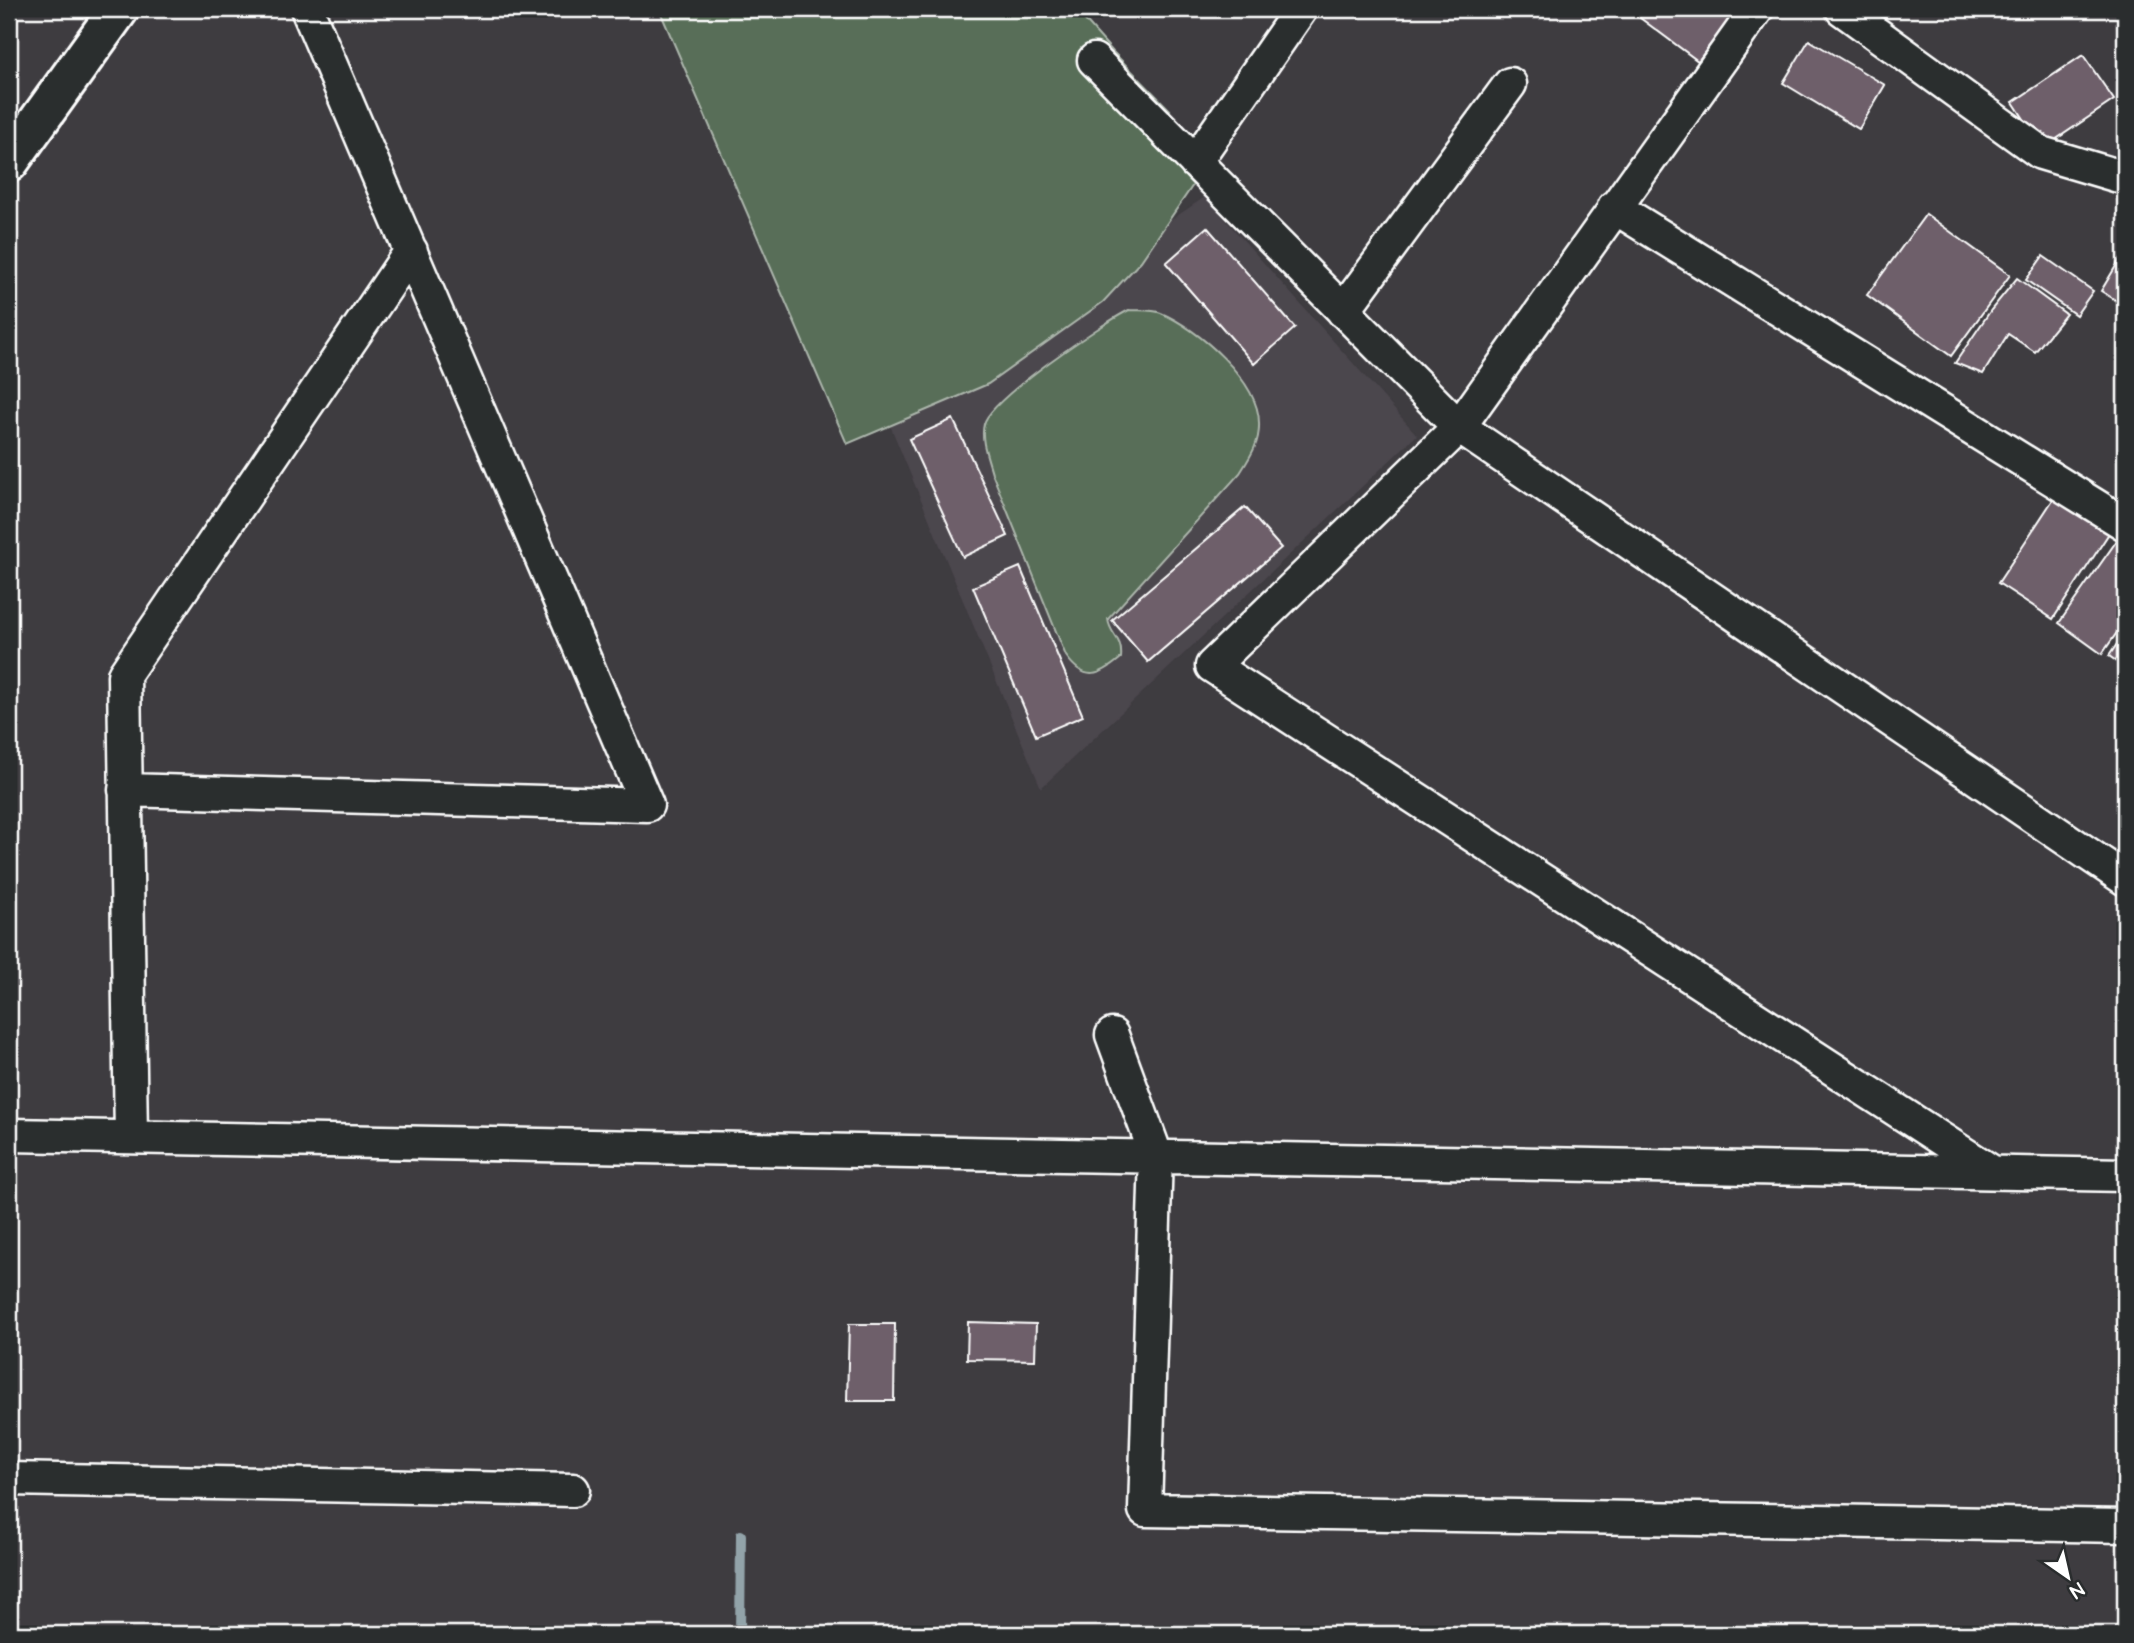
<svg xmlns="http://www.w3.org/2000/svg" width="2134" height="1643" font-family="'Architects Daughter',sans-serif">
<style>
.built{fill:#4c464d}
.green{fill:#596e59;stroke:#acb6ac;stroke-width:2}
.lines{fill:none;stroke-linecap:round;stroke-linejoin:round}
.stream{stroke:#92a3a9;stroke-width:10}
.building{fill:#6e5e6a;stroke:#fff;stroke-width:2}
.minor-casing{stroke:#fff;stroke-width:37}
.tertiary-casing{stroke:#fff;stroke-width:44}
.minor{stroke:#2a2d2e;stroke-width:32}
.tertiary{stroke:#2a2d2e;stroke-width:38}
</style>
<rect width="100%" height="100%" fill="#3e3c40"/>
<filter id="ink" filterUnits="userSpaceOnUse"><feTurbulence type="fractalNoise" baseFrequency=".0143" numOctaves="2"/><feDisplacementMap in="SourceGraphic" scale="14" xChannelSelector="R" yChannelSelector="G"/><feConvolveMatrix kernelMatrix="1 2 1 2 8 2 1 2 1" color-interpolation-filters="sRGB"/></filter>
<g filter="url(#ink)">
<!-- built -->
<path class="built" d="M1205,197L1417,435L1041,788L885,413Z"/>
<!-- green -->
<path class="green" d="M659,9H1075L1113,52L1170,110L1152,139L1193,185L1141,261L1103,302L988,384L847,444Z
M1129,310C1139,311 1152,309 1161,313C1197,328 1259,381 1259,423C1260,443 1250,457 1240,473L1108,619C1110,636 1123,637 1121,658C1100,676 1085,683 1066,656L992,473C988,458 980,440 984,424C990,399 1103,323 1129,310Z"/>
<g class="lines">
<!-- stream -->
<path class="stream" d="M740,1634L741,1535"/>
</g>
<!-- building -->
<path class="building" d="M1628,9H1716L1730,19L1698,61Z
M1809,40L1885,85L1859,129L1783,83Z
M2083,55L2114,100L2043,148L2013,102Z
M1926,214L2010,275L1951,356L1867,295Z
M1207,227L1295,328L1254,364L1166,263Z
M2125,251V306L2101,291Z
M2043,256L2093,291L2076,315L2026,280Z
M2017,278L2066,314L2035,352L2008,334L1983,374L1955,363L1991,310Z
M953,419L1008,536L963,557L909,439Z
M2060,489L2115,524L2053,619L1998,583Z
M1245,507L1281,548L1148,662L1112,620Z
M2125,529V621L2102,654L2059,623Z
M1020,567L1083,716L1036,736L973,587Z
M2125,632V667L2109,656Z
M968,1322L1036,1324L1035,1360L967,1359Z
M849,1324H895L894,1401H847Z
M803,1628V1634H772V1631Z"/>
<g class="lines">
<!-- minor casing -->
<g class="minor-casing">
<path id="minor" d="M1757,9L1459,427L1212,666L1992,1172
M1842,9L2041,153L2125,178
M1094,60L1459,427L2125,879
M1195,162L1301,9
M1614,207L2125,524
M1343,311L1510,84
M125,790L647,805L307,9
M1112,1035L1156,1155L1145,1510L2125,1526
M9,1135L2125,1175
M131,1137L124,675L411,251
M9,1479L573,1490"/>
</g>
<!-- tertiary casing -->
<g class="tertiary-casing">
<path id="tertiary" d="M9,162L119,9"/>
</g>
<!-- minor -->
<use href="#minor" class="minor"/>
<!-- tertiary -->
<use href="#tertiary" class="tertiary"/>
</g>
</g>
<!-- margin -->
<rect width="2134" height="1643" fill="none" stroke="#2a2d2e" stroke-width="35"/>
<rect x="18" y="18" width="2099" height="1608" fill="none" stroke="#fff" stroke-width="2.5" filter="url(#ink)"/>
<!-- north arrow -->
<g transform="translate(2068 1577) rotate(146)" stroke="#2a2d2e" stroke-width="5" paint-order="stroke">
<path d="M0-5L12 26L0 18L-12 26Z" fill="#ffffff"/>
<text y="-10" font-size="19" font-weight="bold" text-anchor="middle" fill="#ffffff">N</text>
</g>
</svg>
